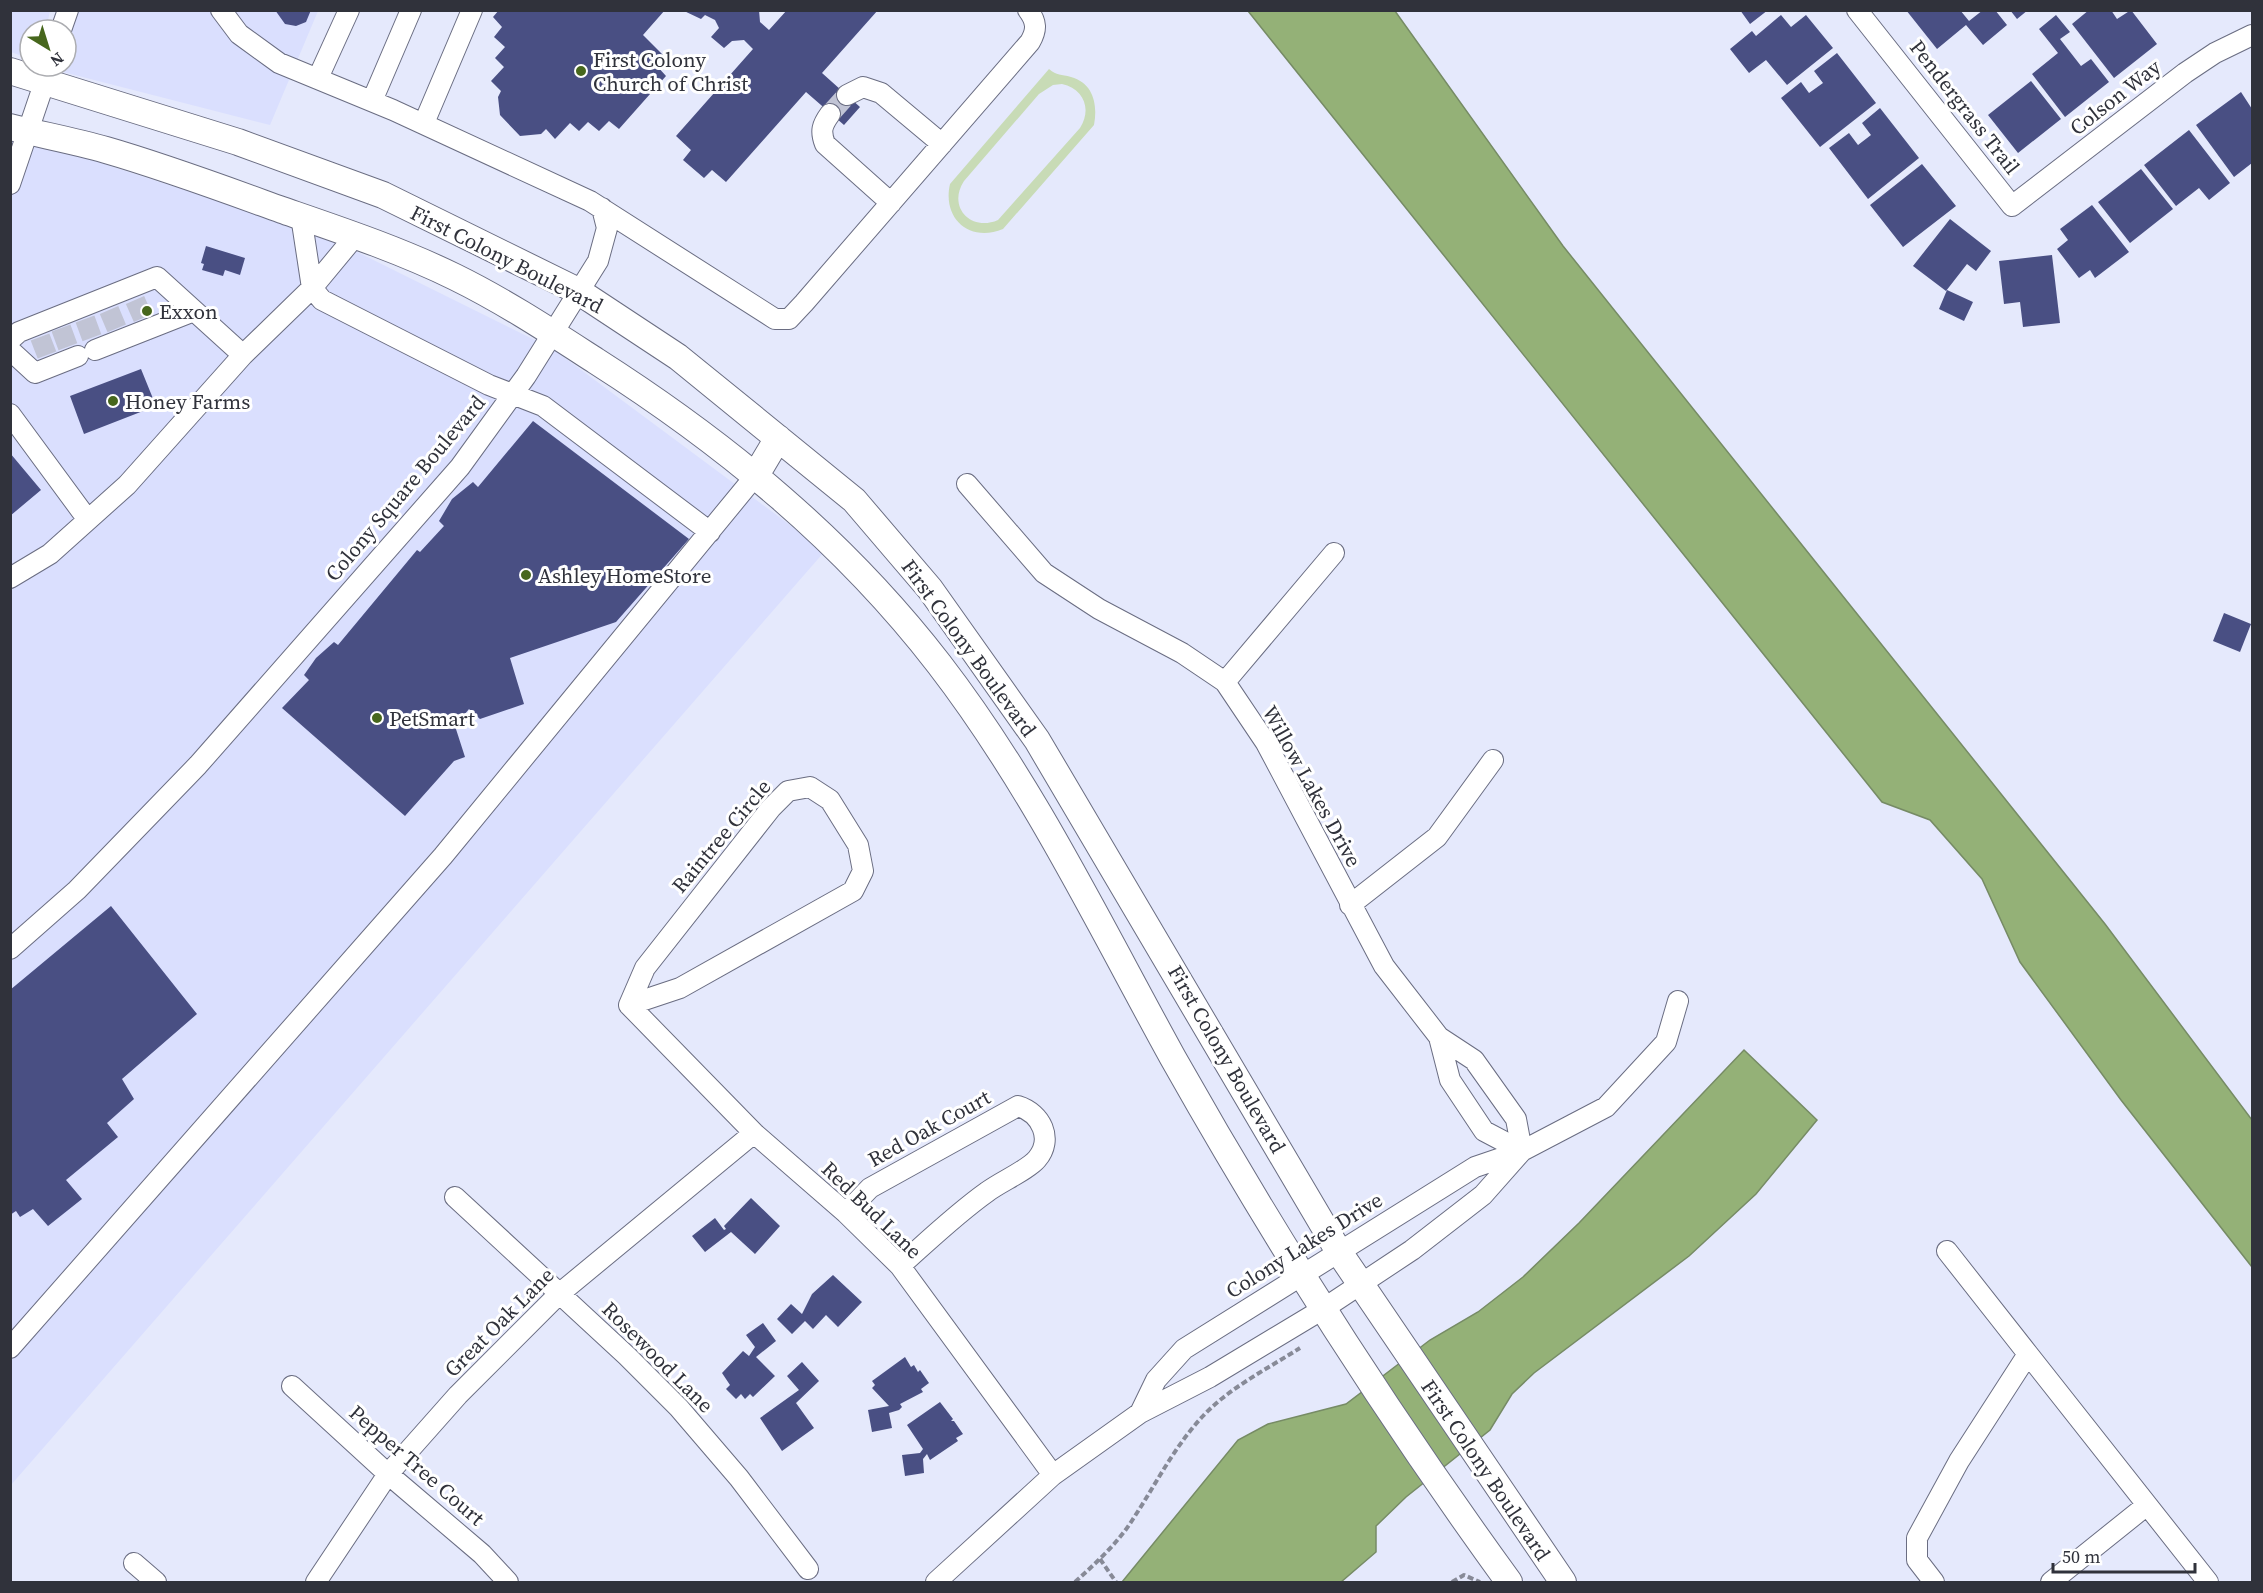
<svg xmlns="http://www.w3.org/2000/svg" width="2263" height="1593" font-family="'Source Serif 4',serif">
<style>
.built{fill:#dadffe}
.green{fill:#c8dbb6;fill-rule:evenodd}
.water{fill:#94b177;stroke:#768b65;stroke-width:1.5}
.building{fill:#494f83}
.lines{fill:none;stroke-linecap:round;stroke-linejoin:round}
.minor-tunnel{stroke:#c1c4d5;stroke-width:20;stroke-dasharray:20 10;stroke-linecap:butt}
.minor-casing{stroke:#6a6d82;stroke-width:22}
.major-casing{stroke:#6a6d82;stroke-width:28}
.path{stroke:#878a97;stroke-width:4;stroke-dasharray:6 3;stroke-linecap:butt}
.minor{stroke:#fff;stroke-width:20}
.major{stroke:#fff;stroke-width:26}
.poi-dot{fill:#47671d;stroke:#fff;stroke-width:2}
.labels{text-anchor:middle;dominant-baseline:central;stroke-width:6;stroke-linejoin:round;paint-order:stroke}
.poi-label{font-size:21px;fill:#30323b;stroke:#fff;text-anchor:start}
.street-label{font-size:21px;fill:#30323b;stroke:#fff}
</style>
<rect width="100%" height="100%" fill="#e5e9fc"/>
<!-- built -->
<path class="built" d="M11,10L50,11L46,30H30V59L11,52Z
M74,11H318L270,125L63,72Z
M11,134L321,234L553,349L825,551L11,1485Z"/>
<!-- green -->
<path class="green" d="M1049,69C1057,76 1061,74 1071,77C1093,83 1098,104 1094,125L1003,229C970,243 942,219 950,184ZM1062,84C1084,89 1092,109 1080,128L998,220C971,232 947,207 964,181L1039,94L1053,85Z"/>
<!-- water -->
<path class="water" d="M1248,11H1395L1563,246L2105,924L2252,1120V1267L2121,1100L2020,962L1982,879L1930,820L1882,802Z
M1744,1050L1817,1120L1756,1194L1689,1256L1534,1373L1512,1394L1490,1430L1406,1497L1376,1526V1552L1341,1582H1122L1238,1440L1268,1424L1346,1404L1430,1340L1478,1312L1523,1277L1579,1223Z"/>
<!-- building -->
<path class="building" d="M275,10H311L306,22L296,26L285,24Z
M499,10H665L643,35L665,57L657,66L666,76L619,129L609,121L599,131L588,122L579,131L570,123L555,139L546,129L541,134L520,136L500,115L498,97L501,91L491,81L504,67L495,58L505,47L494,37L502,27L493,17Z
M682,10H759L760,22L769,30L787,10H878L822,73L860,107L844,125L806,92L726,182L712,170L704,178L683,160L691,150L676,136L753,49L744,40L732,41L724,48L711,37L719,28L715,20L705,15L701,19Z
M1740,10H1768L1750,24Z
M1906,10H1960L1969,21L1983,10H1995L2007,25L1983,45L1966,25L1937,49Z
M2010,10H2028L2017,19Z
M2089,10H2111L2117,19L2131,10L2157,44L2114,78L2072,24Z
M1781,15L1791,27L1806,15L1833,48L1787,85L1766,60L1749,73L1730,49L1752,31L1756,36Z
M2056,15L2070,32L2060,39L2081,66L2091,59L2109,82L2065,117L2032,74L2058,53L2039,29Z
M1837,53L1876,103L1820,147L1781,98L1801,82L1809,93L1823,83L1814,71Z
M2031,81L2061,119L2018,153L1988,115Z
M2241,92L2252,109V163L2234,177L2196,125Z
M1880,108L1919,158L1868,199L1829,148L1849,133L1858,145L1871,135L1862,123Z
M2189,130L2230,183L2209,200L2199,188L2176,206L2144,165Z
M1922,164L1956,206L1903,247L1870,205Z
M2141,169L2173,209L2130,243L2098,202Z
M2092,205L2129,252L2095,278L2090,270L2079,278L2057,249L2068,240L2060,229Z
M1950,219L1991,251L1976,271L1967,264L1946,291L1913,266Z
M206,246L245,258L240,275L225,270L223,276L202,270L204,264L201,263Z
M2052,255L2060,323L2023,327L2020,302L2004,304L1999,261Z
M1947,290L1973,302L1964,321L1939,309Z
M141,369L156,406L84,434L70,396Z
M533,421L689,539L616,622L510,658L524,704L480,719L469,709L455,726L465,757L454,761L405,816L282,708L309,680L304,675L316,658L334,642L338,645L417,550L420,552L444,526L439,521L452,499L473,482L478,487Z
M10,453L41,490L10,516Z
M2224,613L2251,624L2240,652L2213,641Z
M111,906L197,1014L122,1079L134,1099L107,1123L118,1137L66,1180L82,1199L48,1226L33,1209L20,1217L16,1211L10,1215V990Z
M751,1198L780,1226L755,1254L731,1232L705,1252L692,1236L715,1218L724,1230L726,1229L724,1226Z
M833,1275L862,1302L838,1327L826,1315L813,1329L805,1321L792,1334L777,1319L791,1304L802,1314L812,1294Z
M763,1323L776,1341L756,1357L775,1376L753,1397L750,1394L745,1399L741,1394L736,1399L726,1389L730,1385L722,1373L743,1351L749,1356L755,1347L746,1335Z
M905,1357L911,1367L914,1365L918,1372L920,1370L929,1383L921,1389L923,1392L900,1404L902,1407L899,1410L889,1413L892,1428L872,1432L868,1410L889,1406L872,1388L875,1385L872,1381Z
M802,1362L819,1381L796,1403L814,1428L782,1451L760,1418L799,1390L787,1376Z
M940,1402L953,1419L951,1421H954L963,1434L956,1438L958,1441L930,1460L927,1454L923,1459L924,1473L905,1476L902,1455L920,1453L923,1449L907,1425Z"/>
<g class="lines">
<!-- minor-tunnel -->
<path class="minor-tunnel" d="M830,114L847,95
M135,300L143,318
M109,310L117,329
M85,319L92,338
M61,328L68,347
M40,337L47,355"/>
<!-- minor casing -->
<g class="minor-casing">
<path id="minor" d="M221,10L239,34L279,63L393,110L590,201L775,319H789L804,303L1030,42C1037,30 1037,22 1028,10
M1857,10L2012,206L2185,73L2215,53L2252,35
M61,30L68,10
M318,78L349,10
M847,95L863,87L881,93L942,144
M372,101L411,10
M830,114C822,125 820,131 825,144L891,203
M424,123L472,10
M10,184L50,66
M301,216L312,288L322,300L489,385L543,406L710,532
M10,340L19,332L157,277L243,355L312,288L356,235
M10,350L35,373L78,356
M95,350L194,311
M10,414L88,520
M967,484L1044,573L1099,609L1182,653L1225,682L1266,743L1384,966L1439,1037L1474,1060L1516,1119L1522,1151
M10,578L50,554L127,485L243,355
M1225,682L1334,553
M810,787L830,800L858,845L863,871L853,891L680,988L629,1005L645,968L771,808L788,791Z
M1350,905L1437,837L1493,760
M10,949L77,890L198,765L460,467L526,376L598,261L607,228L602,208
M629,1005L754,1133L846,1213L900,1266L1053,1475
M1439,1037L1450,1080L1484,1131L1522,1151
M455,1197L627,1356L679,1408L739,1478L808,1569
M846,1213L870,1188L1018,1106C1041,1113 1054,1139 1037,1159C1028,1170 1000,1182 987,1192C956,1214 928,1241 900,1266
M10,1348L443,856L756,475
M2028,1354L2208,1582
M292,1386L388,1474L482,1554L508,1582
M1140,1413L1156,1380L1184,1349L1475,1167L1522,1151L1606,1107L1666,1042L1678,1001
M134,1563L156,1582
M316,1582L388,1474L458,1395L559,1294L754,1133
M936,1582L1053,1475L1140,1413L1210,1377L1323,1309L1412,1250L1483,1195L1522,1151
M1934,1582L1917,1560V1538L1959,1461L2028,1354L1947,1251
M2051,1582L2147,1505"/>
</g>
<!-- major casing -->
<g class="major-casing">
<path id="major" d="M10,71L238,142L383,195L578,291L678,357L854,500L930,589L1037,740L1339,1252L1563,1582
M10,127C42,135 75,141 106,150C165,167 224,189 282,210C340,230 400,250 455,277C504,301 551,332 596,361C726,444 844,541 939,664C1033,786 1099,924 1173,1058C1275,1239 1387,1414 1509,1582
M756,475L778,438"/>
</g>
<!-- path -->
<path class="path" d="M1100,1559L1116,1582
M1075,1582C1096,1563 1118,1543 1133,1519C1156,1484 1174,1447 1203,1416C1229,1388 1267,1369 1300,1348
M1452,1582L1464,1575L1480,1582"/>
<!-- minor -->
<use href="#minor" class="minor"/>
<!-- major -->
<use href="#major" class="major"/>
</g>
<!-- markers -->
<g class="poi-dot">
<circle cx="581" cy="71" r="6"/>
<circle cx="147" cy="311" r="6"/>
<circle cx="113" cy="401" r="6"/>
<circle cx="526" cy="575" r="6"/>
<circle cx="377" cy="718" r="6"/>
</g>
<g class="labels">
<!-- poi labels -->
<g class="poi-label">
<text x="593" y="59">First Colony<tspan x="593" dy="24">Church of Christ</tspan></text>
<text x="159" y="311">Exxon</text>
<text x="125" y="401">Honey Farms</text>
<text x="538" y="575">Ashley HomeStore</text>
<text x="389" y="718">PetSmart</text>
</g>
<!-- street labels -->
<g class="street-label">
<text transform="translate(2115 97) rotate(-38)">Colson Way</text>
<text transform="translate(1965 107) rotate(52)">Pendergrass Trail</text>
<text transform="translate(507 259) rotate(27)">First Colony Boulevard</text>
<text transform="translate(405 488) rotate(-50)">Colony Square Boulevard</text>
<text transform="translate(969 648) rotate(54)">First Colony Boulevard</text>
<text transform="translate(1312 786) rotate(61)">Willow Lakes Drive</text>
<text transform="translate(721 836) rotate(-50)">Raintree Circle</text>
<text transform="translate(1227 1059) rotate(60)">First Colony Boulevard</text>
<text transform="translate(929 1128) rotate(-29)">Red Oak Court</text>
<text transform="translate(872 1210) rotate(44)">Red Bud Lane</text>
<text transform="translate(1304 1245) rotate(-32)">Colony Lakes Drive</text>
<text transform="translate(499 1322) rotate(-45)">Great Oak Lane</text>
<text transform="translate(658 1357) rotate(45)">Rosewood Lane</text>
<text transform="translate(417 1465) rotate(41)">Pepper Tree Court</text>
<text transform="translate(1486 1470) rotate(56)">First Colony Boulevard</text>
</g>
</g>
<!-- border -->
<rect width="2263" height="1593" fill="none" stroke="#30323b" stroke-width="24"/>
<!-- north arrow -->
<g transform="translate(48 48) rotate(142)"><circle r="28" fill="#ffffff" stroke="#acadb1" stroke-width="1.5"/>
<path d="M0-4.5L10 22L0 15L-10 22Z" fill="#47671d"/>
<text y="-9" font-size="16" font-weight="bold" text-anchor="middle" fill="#30323b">N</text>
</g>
<!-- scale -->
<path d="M2053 1563v9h142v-9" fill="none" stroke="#30323b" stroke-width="3"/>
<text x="2062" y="1563" font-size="18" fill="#30323b" stroke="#ffffff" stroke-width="4.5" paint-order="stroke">50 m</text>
</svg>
